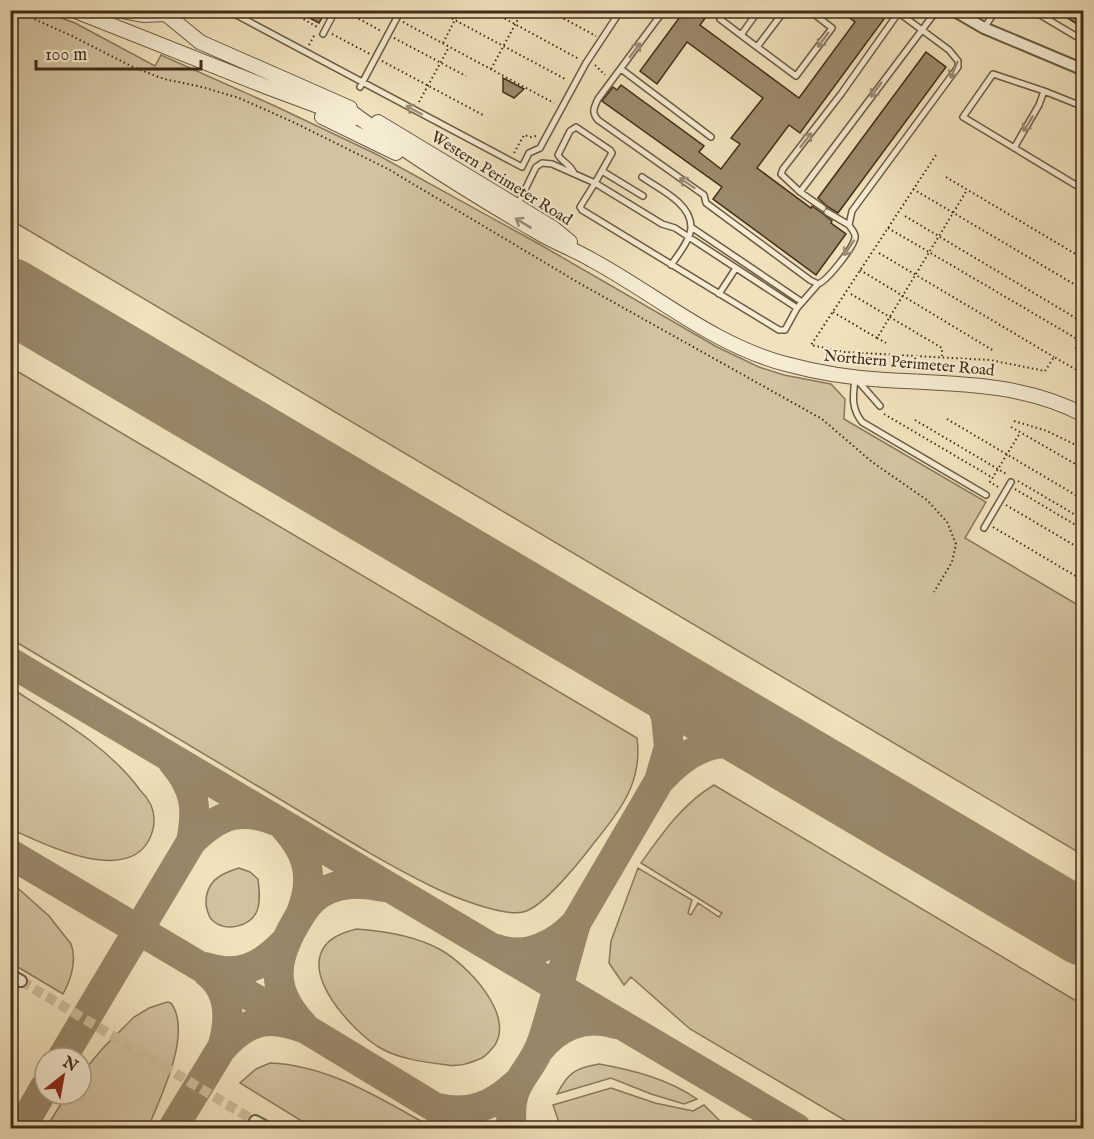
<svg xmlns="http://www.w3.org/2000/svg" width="1094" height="1139" font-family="'IM FELL English',serif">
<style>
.green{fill:#d2c3a0;stroke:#89785c;stroke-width:1.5}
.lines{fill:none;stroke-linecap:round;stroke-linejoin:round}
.taxiway{stroke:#98886a;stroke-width:30}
.runway{stroke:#98886a;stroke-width:74}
.building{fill:#9c8b6d;stroke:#402d18;stroke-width:1.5}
.minor-tunnel{stroke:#cdbe9b;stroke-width:10;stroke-dasharray:10 5;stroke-linecap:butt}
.service-casing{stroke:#6c5a41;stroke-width:8}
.minor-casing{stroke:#6c5a41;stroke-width:14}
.tertiary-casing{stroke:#6c5a41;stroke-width:16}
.path{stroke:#402d18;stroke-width:2;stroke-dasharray:1.5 3;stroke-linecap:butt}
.service{stroke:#f5ecd3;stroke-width:5}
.minor{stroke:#f5ecd3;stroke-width:10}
.tertiary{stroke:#f5ecd3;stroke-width:14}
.oneway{stroke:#9a8c76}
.labels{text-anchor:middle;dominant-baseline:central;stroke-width:4.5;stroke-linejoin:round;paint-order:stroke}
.street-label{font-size:16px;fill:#402d18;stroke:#f5ecd3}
</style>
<rect width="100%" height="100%" fill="#f0e2bc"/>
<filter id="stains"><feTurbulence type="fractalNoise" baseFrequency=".00333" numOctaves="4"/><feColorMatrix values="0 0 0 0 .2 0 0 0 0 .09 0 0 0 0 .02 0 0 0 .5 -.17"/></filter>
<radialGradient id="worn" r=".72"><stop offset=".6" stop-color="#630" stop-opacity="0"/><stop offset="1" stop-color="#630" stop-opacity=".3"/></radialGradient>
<!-- green -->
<path class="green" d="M11,10L43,11L75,23L155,66L161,55L275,106L376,154L539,244L717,347L759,367L784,375L831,384L845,399L844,419L986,502L965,538L1083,608V855L11,220Z
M10,367L637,738C643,782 620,811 594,843C581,860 543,908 523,912C503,917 451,896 433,887C372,857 314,819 256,785C174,736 92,688 11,639Z
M11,688C56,717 108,746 140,790C144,794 148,799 151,805C156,817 155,828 149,840C125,885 43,844 11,829Z
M714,785L1083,1005V1128H858L690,1029L631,977L624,985L609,963L611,941L638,868L692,900L688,913L691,915L698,903L719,917L722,913L641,863C662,834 682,804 714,785Z
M239,868L250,872L258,879C259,889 261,901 257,911C250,927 226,932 213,921C209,918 207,910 206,905C205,882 219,874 239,868Z
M11,882L49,916L71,944C77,959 71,980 63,994L11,963Z
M357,929C385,931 416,936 441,950C467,965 514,1013 495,1045C491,1050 487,1055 482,1058C470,1063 460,1067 447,1065C424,1062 397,1059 377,1046C339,1020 279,946 357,929Z
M167,1002L171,1003C193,1033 160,1098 148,1128H46L67,1094H81V1074L103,1048L134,1017L149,1008Z
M270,1063C329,1065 383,1100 433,1128H313L240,1083L256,1069Z
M599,1064C633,1070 668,1079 697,1099L684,1104L651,1094L611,1078L557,1094C568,1073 575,1068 599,1064Z
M611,1088L655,1103L693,1111L704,1105L727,1128H561L553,1105Z"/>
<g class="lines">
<!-- taxiway -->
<path class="taxiway" d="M10,662L281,823C307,851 316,875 301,913
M173,762C195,788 198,808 191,842
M659,781C698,738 724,738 778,748
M10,854L306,1029
M497,949C527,960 556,944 576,923L659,781L669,747L666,717L659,697L644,677L614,651
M205,967C238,978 261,967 284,943
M208,973C232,992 230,1022 222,1048
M302,1024C271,991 273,962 295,924C301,913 309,900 321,893C340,882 362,882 383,887
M222,1048C249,1018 269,1015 306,1029L469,1128
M538,1051C557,1026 585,1014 616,1024
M62,1058L191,842C220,813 242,806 281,823L796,1128
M438,1108C469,1116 494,1105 516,1084
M21,1128L45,1087
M173,1128L232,1031
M512,1128C506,1079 530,1078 543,1039C555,1001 565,961 576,923"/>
<!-- runway -->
<path class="runway" d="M10,295L1084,929"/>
</g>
<!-- building -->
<path class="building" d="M295,10H326L319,23Z
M685,10H711L700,25L799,98L855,22L839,10H873L884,19L800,133L789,125L757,168L811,208L812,206L822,213L832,221L831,223L846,234L816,275L713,199L722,187L602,101L613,87L617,90L621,85L704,146L699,152L721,169L740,144L731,138L763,98L687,42L657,84L640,71Z
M1055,10H1083V28Z
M926,52L946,67L838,213L828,207L818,198Z
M503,78L524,89L514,98L503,92Z"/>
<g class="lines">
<!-- minor-tunnel -->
<path class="minor-tunnel" d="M21,981L255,1121"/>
<!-- service casing -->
<g class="service-casing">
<path id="service" d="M227,10L522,167L529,153L540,148L586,63L621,10
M664,10L598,99C594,108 591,112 598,120L704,195L706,203L810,280L818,284C827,281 853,248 855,238C856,233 851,229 849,225L852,211L958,67V61L949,50L895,10
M752,10L756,14L762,10
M1032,10L1084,41
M899,12L841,94L783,169L781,174L800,192L937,10
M756,14L741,35L757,47L785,10
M720,19L741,35
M984,28L996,10
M323,34L335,11
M757,47L796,76L832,28L809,10
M621,69L711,137
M360,87L401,10
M1044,91L1084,107
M1014,148L1039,105L1044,91L993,74L963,117L1084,190
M602,171L643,196
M642,177C659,189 691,203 691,227C691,239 678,255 671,265
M800,192L823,208
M518,204L536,167L542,163L552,164L595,183L612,153L610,150L576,127L570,131L558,155C563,163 569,163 574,173
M827,212L849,225
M691,227L802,302
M719,294L736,268
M797,308L675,228L662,224L595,183L580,207L582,210L779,330H785L797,308L818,284
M855,379C853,396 851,408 862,422L986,495
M858,381L880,406
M984,528L1011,482
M10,999H11"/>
</g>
<!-- minor casing -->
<g class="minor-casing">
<path id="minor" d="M953,10L984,28L1084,70
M10,975L21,981
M255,1121L268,1128"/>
</g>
<!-- tertiary casing -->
<g class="tertiary-casing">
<path id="tertiary" d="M73,10L267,87L353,119
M117,10L143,15L166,14L200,42L350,108
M342,105C404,152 472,194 539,233C556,243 575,250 592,260C657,295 713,345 786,364C819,373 852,378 885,380C952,384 1022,382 1084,415
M322,117L396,153
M378,122L517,206L553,228L570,242"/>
</g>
<!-- path -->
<path class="path" d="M14,10L72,36L133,67L164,79L202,87L239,98L293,122L388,169L579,283L822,419L872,462L927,500L947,522L956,544L952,562L934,592
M288,10L319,28
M343,10L381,31
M381,10L389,14
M436,10L567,80
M489,10L579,59
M548,10L596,36
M602,10L606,12
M403,22L554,103
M332,34L370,54
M394,38L466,76
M443,43L460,10
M309,45L315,34
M382,61L483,115
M595,65L605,75
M491,69L523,10
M419,102L449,47
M514,153L524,135L531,137L536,136
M936,155L811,345L844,352L990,360L1045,371L1054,357L1084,374
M946,177L1084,259
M913,189L1084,290
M905,216L1084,323
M888,228L1084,343
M879,253L1054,357
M860,270L994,351
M851,294L942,348V356
M833,312L877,338L967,190
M877,338L886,343
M1075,348L1084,353
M884,414L993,478
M947,419L1084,500
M915,420L1008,475
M1014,421L1047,431L1084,449
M1011,427L1084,469
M1018,481L1084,520
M998,487L990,482L1020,433
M1015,489L1084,530
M1006,505L1084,551
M993,527L1084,581"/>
<!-- service -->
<use href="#service" class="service"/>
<!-- minor -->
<use href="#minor" class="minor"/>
<!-- tertiary -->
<use href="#tertiary" class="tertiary"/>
</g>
<!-- one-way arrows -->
<defs><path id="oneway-shaft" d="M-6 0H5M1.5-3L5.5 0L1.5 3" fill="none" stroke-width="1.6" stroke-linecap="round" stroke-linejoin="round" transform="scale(1.5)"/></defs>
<g class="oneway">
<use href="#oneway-shaft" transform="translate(823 40) rotate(127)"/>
<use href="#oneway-shaft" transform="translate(635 50) rotate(-54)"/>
<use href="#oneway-shaft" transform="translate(954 70) rotate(113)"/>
<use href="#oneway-shaft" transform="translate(876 90) rotate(127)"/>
<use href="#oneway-shaft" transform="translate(414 110) rotate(-152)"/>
<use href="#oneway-shaft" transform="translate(1028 124) rotate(121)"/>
<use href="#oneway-shaft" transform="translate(806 140) rotate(-52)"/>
<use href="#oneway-shaft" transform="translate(687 183) rotate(-146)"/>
<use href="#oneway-shaft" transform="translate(523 223) rotate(-149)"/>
<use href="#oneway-shaft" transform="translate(849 248) rotate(124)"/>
</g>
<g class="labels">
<!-- street labels -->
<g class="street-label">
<text transform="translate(501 179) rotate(32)">Western Perimeter Road</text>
<text transform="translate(909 364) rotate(5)">Northern Perimeter Road</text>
</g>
</g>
<!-- margin -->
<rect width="1094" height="1139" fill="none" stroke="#f0e2bc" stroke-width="36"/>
<rect x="12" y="12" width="1070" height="1115" fill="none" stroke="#402d18" stroke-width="3"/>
<rect x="18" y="18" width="1058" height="1103" fill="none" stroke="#402d18" stroke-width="1.5"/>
<!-- north arrow -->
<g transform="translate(63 1076) rotate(31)"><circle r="28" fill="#f5ecd3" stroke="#ada088" stroke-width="1.5"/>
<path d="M0-4.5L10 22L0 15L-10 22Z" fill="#8f2418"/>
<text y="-9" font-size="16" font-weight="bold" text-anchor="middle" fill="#402d18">N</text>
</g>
<!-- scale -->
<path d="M36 60v9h165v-9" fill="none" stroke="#402d18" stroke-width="3"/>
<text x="45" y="60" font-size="18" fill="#402d18" stroke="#f5ecd3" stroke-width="4.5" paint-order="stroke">100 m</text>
<rect width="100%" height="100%" filter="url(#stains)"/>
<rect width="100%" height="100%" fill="url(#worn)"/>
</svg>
